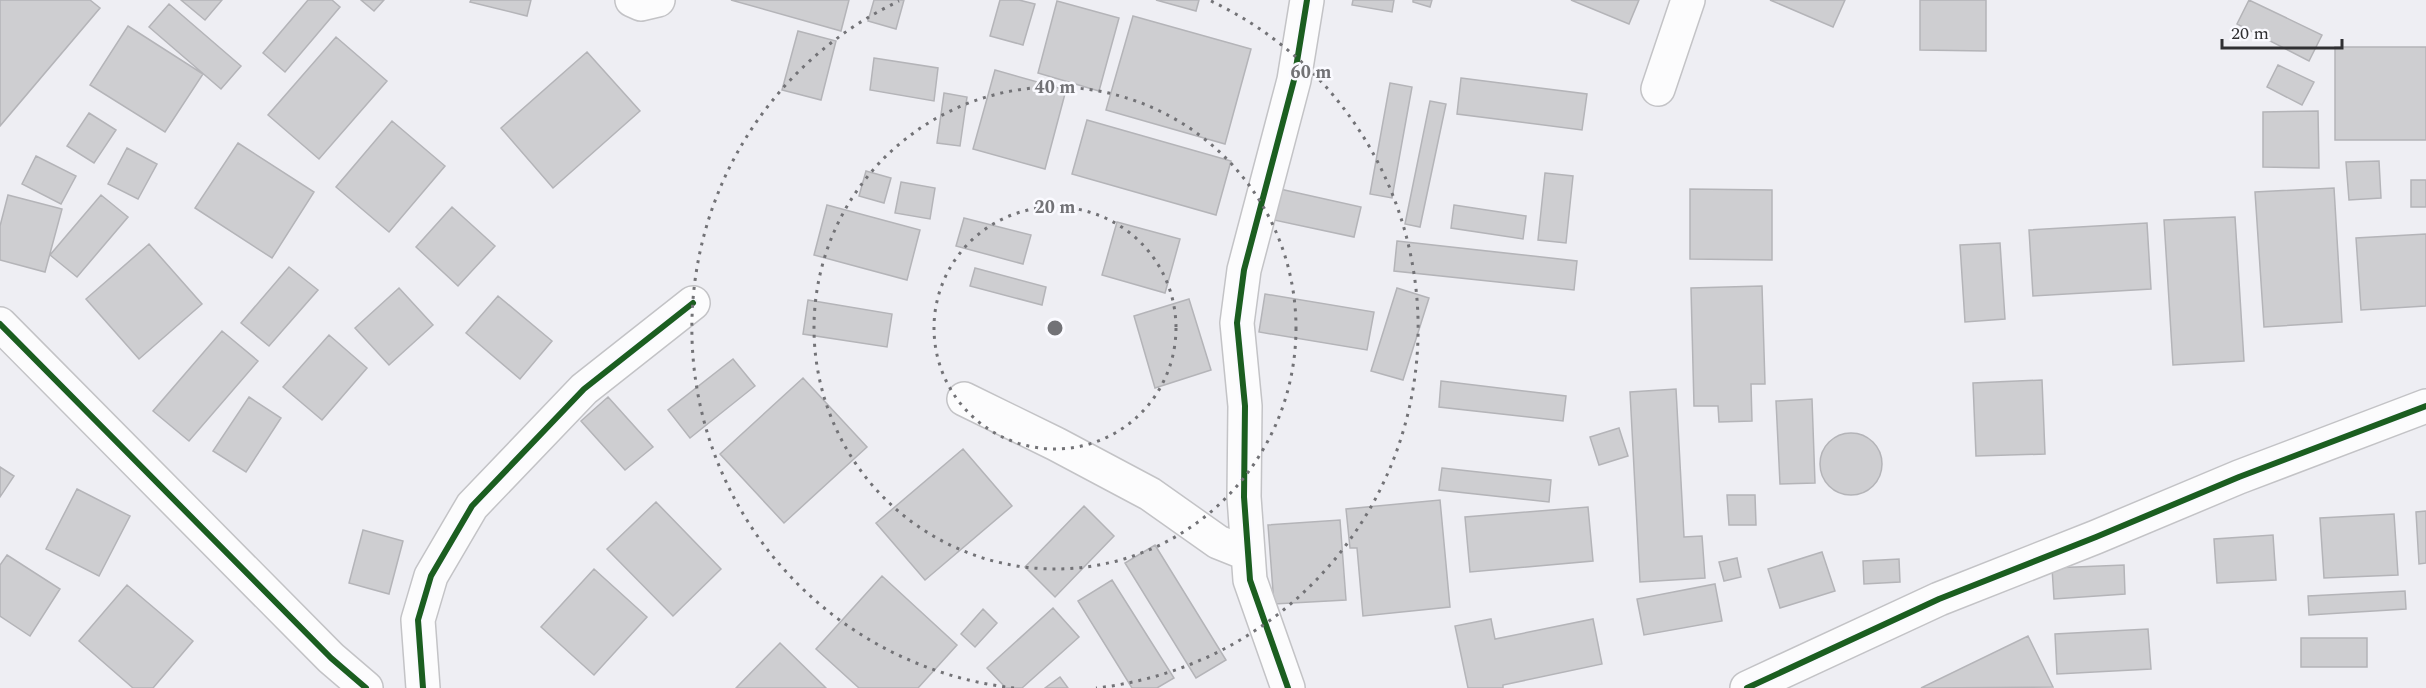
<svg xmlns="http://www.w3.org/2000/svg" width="2426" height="688" font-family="Spectral,serif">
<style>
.building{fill:#ceced1;stroke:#b4b4b8;stroke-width:1.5}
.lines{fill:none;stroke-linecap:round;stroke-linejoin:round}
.minor-casing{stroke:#c3c3c6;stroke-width:36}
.minor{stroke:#fcfcfd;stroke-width:33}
.cycleway-casing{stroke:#fafaff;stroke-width:10}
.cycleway{stroke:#1b5e20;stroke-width:6}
.ring{fill:none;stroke:#727276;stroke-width:3;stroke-dasharray:3 6}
.centre{fill:#727276;stroke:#fafaff;stroke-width:3}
.ring-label{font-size:18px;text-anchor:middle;font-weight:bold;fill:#727276;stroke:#fafaff;stroke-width:5;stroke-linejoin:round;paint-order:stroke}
</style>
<rect width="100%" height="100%" fill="#eeeef3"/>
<!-- building -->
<path class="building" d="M0,0H90L100,8L0,126Z
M181,0H222L205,20Z
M308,0H332L340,7L285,72L263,53Z
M361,0H384L374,11Z
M471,0H531L527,16L470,2Z
M731,0H849L841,31Z
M874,0H904L896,29L868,21Z
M1000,0H1019L1035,4L1023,45L990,36Z
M1156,0H1199L1196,11Z
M1353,0H1394L1392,12L1352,5Z
M1413,0H1432L1430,7L1413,2Z
M1571,0H1639L1629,24Z
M1770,0H1845L1833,27Z
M1920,0H1986V51L1920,50Z
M2249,0L2322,35L2309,61L2237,24Z
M1057,1L1119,18L1099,91L1038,73Z
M169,4L241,66L221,89L149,27Z
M1133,16L1251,49L1225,144L1106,110Z
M128,26L203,74L165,132L90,85Z
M798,31L836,41L821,100L782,90Z
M336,37L387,81L319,159L268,115Z
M2335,47H2426V140H2335Z
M587,52L640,111L553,188L501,128Z
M874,58L938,68L934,101L870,90Z
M2278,65L2314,82L2302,105L2267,87Z
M995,70L1066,90L1045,169L973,149Z
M1461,78L1587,94L1582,130L1457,114Z
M1390,83L1412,87L1392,198L1370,194Z
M944,93L967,97L960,146L937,143Z
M1430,101L1446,104L1420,227L1405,224Z
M2318,111L2319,168L2263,167V112Z
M89,113L116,130L94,163L67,146Z
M1087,120L1231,161L1216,215L1072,174Z
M392,121L445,166L389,232L336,187Z
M238,143L314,192L272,258L195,208Z
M127,148L157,164L138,199L108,184Z
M36,156L76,176L61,204L22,184Z
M2379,161L2381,198L2349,200L2346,162Z
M866,171L891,178L884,203L859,196Z
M1545,173L1573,176L1566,243L1538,240Z
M2411,180H2426V207H2411Z
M901,182L935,188L930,219L895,213Z
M2334,188L2342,322L2264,327L2255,192Z
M1280,189L1361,207L1354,237L1274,220Z
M1690,189L1772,190V260L1690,259Z
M8,195L62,209L45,272L0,260V226Z
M101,195L128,217L77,277L50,255Z
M827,205L920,230L907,280L814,255Z
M1454,205L1526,216L1523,239L1451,228Z
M452,207L495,246L458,286L416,247Z
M2235,217L2244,361L2173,365L2164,220Z
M964,218L1031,235L1023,264L956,246Z
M1117,222L1180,239L1165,293L1102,275Z
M2147,223L2151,289L2033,296L2029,230Z
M2426,234V306L2361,310L2356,238Z
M1397,241L1577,261L1574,290L1394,271Z
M2000,243L2005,319L1965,322L1960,245Z
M149,244L202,304L139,359L86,299Z
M289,267L318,290L269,346L241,323Z
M975,268L1046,287L1042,305L970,286Z
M1762,286L1765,384H1751L1752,421L1719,422L1718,406H1694L1691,288Z
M399,288L433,325L389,365L355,328Z
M1397,288L1429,298L1403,380L1371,371Z
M1265,294L1374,312L1367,350L1259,332Z
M498,296L552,341L520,379L466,333Z
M1189,299L1211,370L1155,388L1134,316Z
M808,300L892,314L887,347L803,334Z
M222,331L258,361L189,441L153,411Z
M329,335L367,368L322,420L283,387Z
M733,359L755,386L690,438L668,410Z
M803,378L867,447L784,523L720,454Z
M2042,380L2045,454L1976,456L1973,383Z
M1441,381L1566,396L1563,421L1439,407Z
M1676,389L1684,537L1702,536L1705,578L1640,582L1630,392Z
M249,397L281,418L246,472L213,451Z
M608,397L653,447L625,470L581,421Z
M1812,399L1815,483L1780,484L1776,401Z
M1619,428L1628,456L1599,465L1590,437Z
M1820 464a31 31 0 1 1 62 0a31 31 0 1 1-62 0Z
M963,449L1012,506L925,580L876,523Z
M0,467L14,476L0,497Z
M1442,468L1551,480L1549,502L1439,490Z
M77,489L130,516L99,576L46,549Z
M1727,495H1755L1756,525H1729Z
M1440,500L1450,607L1363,616L1357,548H1350L1346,509Z
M656,502L721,569L673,616L607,549Z
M1084,506L1114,536L1055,597L1025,567Z
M1588,507L1593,561L1470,572L1465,517Z
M2426,511V563L2419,564L2416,512Z
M2394,514L2398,575L2324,578L2320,518Z
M1340,520L1346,600L1274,604L1268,525Z
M363,530L403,541L389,594L349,583Z
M2273,535L2276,580L2217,583L2214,539Z
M1155,545L1226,660L1196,678L1125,563Z
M1822,552L1835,591L1780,608L1768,569Z
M7,555L60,589L30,636L0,616V565Z
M1737,558L1741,577L1724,581L1719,562Z
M1899,559L1900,582L1864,584L1863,561Z
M2124,565L2125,594L2054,599L2052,568Z
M594,569L647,617L594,675L541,627Z
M882,576L957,645L918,688H859L816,649Z
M1112,580L1174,678L1157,688H1132L1078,601Z
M1715,584L1722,621L1644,635L1637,599Z
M127,585L193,641L153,688H133L79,641Z
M2405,591L2406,609L2309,615L2308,596Z
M1053,608L1079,637L1022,688H1006L987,668Z
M983,609L997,623L975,647L961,634Z
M1491,619L1495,639L1593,619L1602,664L1503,685V688H1468L1455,626Z
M2148,629L2151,669L2057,674L2055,634Z
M2028,636L2053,687L1921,688Z
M2301,638H2367V667H2301Z
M780,643L826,688H736Z
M1060,677L1068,688H1045Z"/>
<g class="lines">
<!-- minor casing -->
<g class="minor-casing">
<path id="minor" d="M632,0L641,4L658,0
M1658,89L1688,0
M0,324L331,658L366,688
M964,399L1056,444L1150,494L1218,542L1248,554
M423,688L418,620L431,576L472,506L584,389L693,303
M1288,688L1250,580L1244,497L1245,406L1237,323L1244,270L1294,80L1307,0
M1747,688L1939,599L2096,537L2239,477L2426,406"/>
</g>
<!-- minor -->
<use href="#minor" class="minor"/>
<!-- cycleway casing -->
<g class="cycleway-casing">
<path id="cycleway" d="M0,324L331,658L366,688
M423,688L418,620L431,576L472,506L584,389L693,303
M1288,688L1250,580L1244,497L1245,406L1237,323L1244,270L1294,80L1307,0
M1747,688L1939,599L2096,537L2239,477L2426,406"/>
</g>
<!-- cycleway -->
<use href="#cycleway" class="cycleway"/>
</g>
<!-- distance rings -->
<g class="ring">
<circle cx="1055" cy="328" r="121"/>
<circle cx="1055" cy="328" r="241"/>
<path d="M1014 688A362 362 0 0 1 899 1M1211 1A362 362 0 0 1 1096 688"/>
</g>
<circle cx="1055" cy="328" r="9" class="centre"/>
<g class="ring-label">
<text x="1311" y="78">60 m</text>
<text x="1055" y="93">40 m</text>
<text x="1055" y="213">20 m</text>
</g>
<!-- scale -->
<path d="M2222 39v9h120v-9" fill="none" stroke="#303033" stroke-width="3"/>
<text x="2231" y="39" font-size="18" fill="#303033" stroke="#fafaff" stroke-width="4.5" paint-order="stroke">20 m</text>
</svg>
